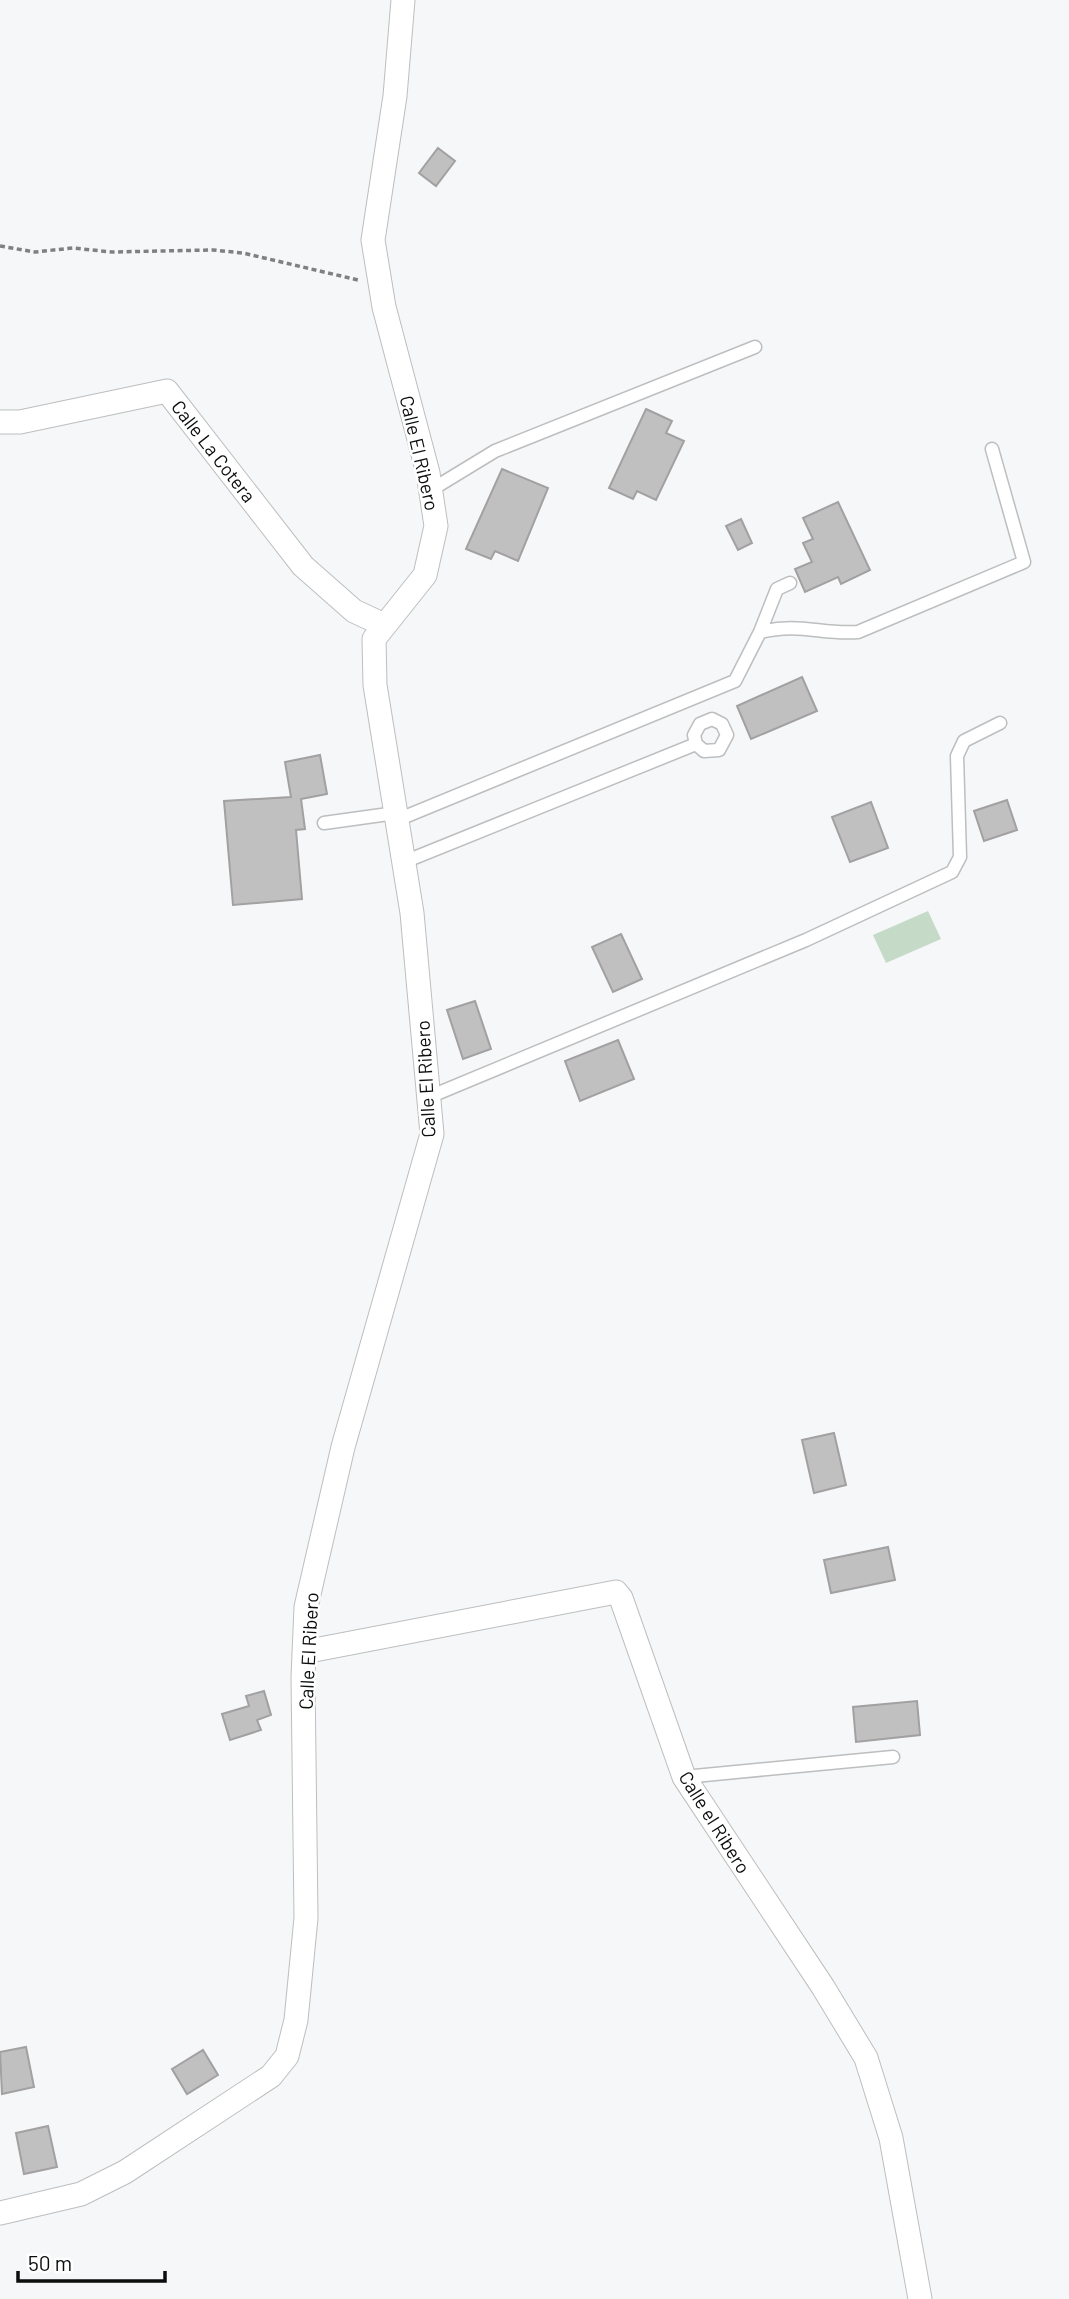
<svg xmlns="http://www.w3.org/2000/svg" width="1069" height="2299" font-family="Barlow,sans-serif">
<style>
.green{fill:#c6dac8}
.building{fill:#c1c0c0;stroke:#a2a0a1;stroke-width:2}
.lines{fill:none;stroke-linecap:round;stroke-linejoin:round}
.service-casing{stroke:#bdbebf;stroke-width:15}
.minor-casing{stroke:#bdbebf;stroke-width:25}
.path{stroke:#7f8181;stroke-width:3.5;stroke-dasharray:5 3.5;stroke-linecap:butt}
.service{stroke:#fff;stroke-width:12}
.minor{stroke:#fff;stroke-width:23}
.labels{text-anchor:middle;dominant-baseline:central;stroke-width:5;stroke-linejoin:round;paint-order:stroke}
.street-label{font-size:19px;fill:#0c0d0d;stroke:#fff}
</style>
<rect width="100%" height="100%" fill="#f5f7f8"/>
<!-- green -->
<path class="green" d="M928,911L941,939L886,963L873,935Z"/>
<!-- building -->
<path class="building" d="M438,148L455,161L436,186L419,173Z
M646,409L672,421L666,433L684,441L656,500L637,491L633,499L609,488Z
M502,469L548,488L518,561L495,551L491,559L466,549Z
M838,502L870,570L841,584L838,577L805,592L795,569L812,562L803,543L813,539L803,518Z
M741,519L752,543L738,550L726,526Z
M802,677L817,711L751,739L737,706Z
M320,755L327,794L301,799L305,829L296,830L302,899L233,905L224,801L291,797L285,762Z
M1007,800L1017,830L984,841L974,811Z
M871,802L888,848L850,862L832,817Z
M621,934L642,979L613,992L592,947Z
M475,1001L491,1049L463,1059L447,1010Z
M618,1040L634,1079L580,1101L565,1061Z
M834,1433L846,1485L814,1493L802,1440Z
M888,1547L895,1580L831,1593L824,1560Z
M264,1691L271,1715L257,1720L261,1730L230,1740L222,1714L249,1706L246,1696Z
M917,1701L920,1735L856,1742L853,1707Z
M26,2047L34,2087L2,2094L0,2052Z
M203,2050L218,2075L187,2094L172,2069Z
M48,2126L57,2167L24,2174L16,2133Z"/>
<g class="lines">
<!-- service casing -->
<g class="service-casing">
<path id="service" d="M431,490L495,451L755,347
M790,583L777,589L760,632C801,622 821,635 858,632L1024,562L992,449
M397,820L735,681L760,632
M324,823L396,813
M404,862L696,744L704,751L719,750L727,735L722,724L712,719L700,724L694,735L696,744
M429,1097L806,940L952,872L960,857L957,756L964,741L1000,723
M684,1777L893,1757"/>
</g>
<!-- minor casing -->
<g class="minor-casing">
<path id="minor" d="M0,422H20L167,391L303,566L354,611L384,625
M304,1652L616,1592L621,1598L684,1777L823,1987L866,2058L891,2138L920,2299
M0,2213L81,2194L125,2172L271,2076L287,2056L296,2020L306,1918L303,1677L306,1607L343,1447L432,1134L412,913L375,685L374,639L425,575L436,526L428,473L384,307L373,240L395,96L403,0"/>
</g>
<!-- path -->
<path class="path" d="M0,246L35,252L73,248L112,252L213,250L243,253L358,280"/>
<!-- service -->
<use href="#service" class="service"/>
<!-- minor -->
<use href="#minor" class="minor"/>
</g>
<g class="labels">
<!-- street labels -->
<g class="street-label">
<text transform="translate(214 451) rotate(52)">Calle La Cotera</text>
<text transform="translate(420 453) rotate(77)">Calle El Ribero</text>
<text transform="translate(425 1079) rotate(-93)">Calle El Ribero</text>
<text transform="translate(308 1651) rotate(-87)">Calle El Ribero</text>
<text transform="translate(715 1822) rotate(58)">Calle el Ribero</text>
</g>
</g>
<!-- scale -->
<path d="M18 2271v10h147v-10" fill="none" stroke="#0c0d0d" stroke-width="3.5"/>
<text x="28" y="2271" font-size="21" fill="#0c0d0d" stroke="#ffffff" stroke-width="5" paint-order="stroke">50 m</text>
</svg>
